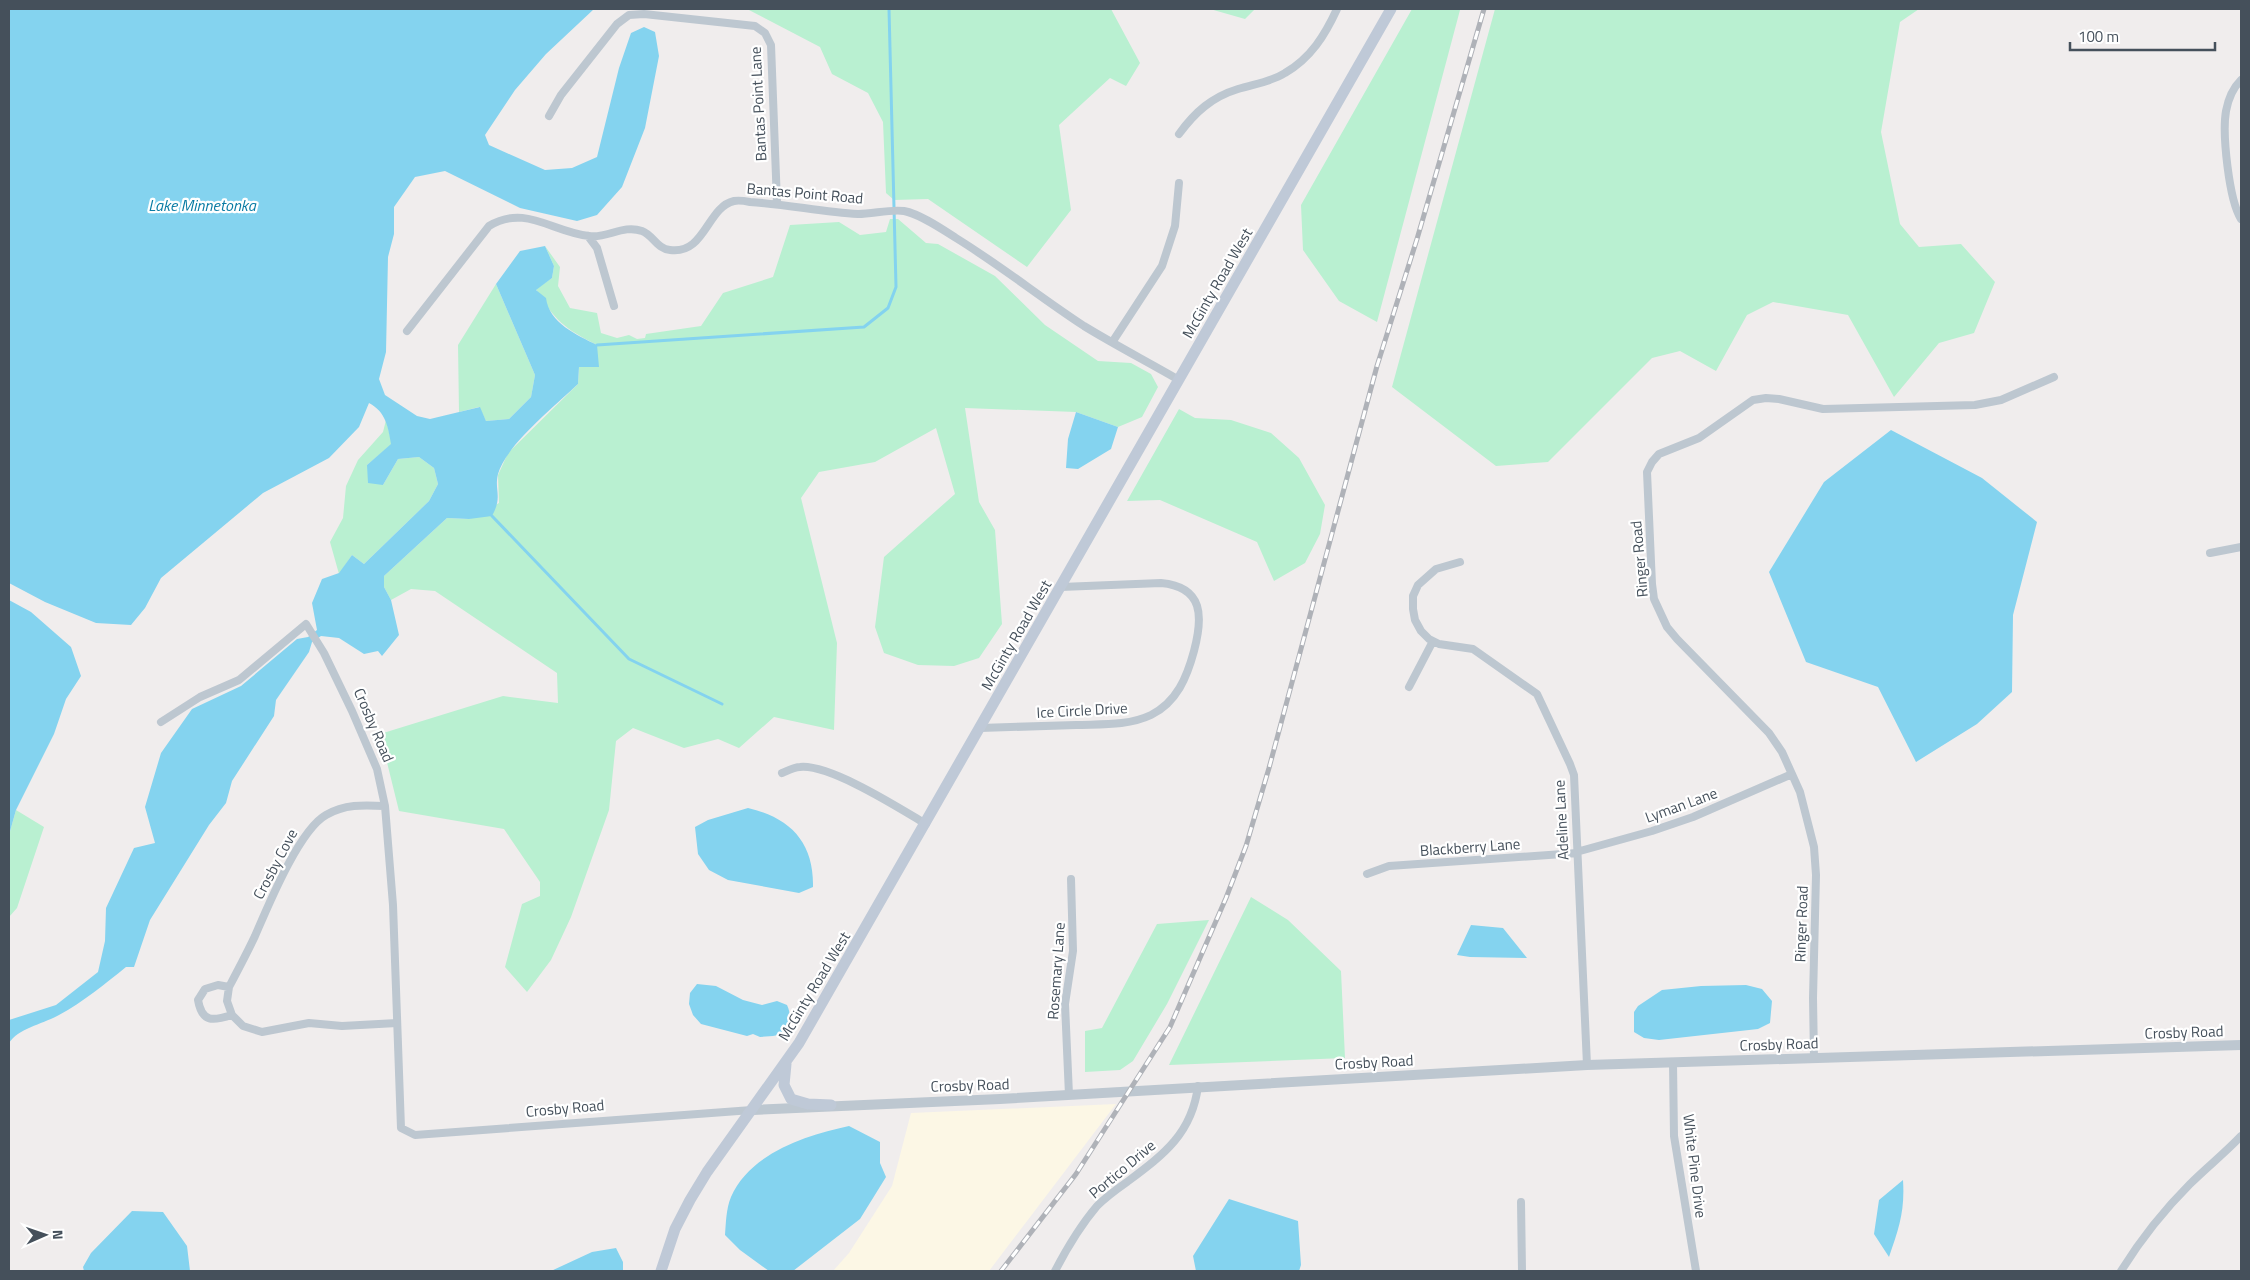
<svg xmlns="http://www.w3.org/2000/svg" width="2250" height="1280" font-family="'Titillium Web',sans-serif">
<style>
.commercial{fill:#fcf7e5}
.green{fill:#b9f0d1}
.water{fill:#84d3ef}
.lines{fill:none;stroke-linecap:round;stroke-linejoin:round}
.stream{stroke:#84d3ef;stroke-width:3}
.minor{stroke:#bdc7d0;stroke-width:8}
.tertiary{stroke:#bdc7d0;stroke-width:10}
.secondary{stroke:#bfc9d7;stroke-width:11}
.rail-casing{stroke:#afb2b8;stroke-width:5}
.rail{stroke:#fff;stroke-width:3;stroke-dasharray:9;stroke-linecap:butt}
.labels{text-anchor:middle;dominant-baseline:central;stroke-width:4.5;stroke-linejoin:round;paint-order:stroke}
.street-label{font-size:15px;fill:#45505b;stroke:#fff}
.water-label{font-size:16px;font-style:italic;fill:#087ba4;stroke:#fff}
</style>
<rect width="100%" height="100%" fill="#f0eded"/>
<!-- commercial -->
<path class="commercial" d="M1116,1104L989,1271H833L849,1253L892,1186L911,1113Z"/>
<!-- green -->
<path class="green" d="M747,9H1111L1140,63L1126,86L1110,78L1059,125L1071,210L1027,267L928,199L894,200L886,193L883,122L868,93L832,74L820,47Z
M1210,9H1255L1245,19Z
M1412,9L1460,10L1377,322L1339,301L1303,250L1301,205Z
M1495,9H1919L1900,22L1881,132L1900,224L1919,247L1961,244L1995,282L1974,333L1939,343L1894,397L1848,315L1773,302L1747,315L1716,371L1680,351L1652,358L1548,462L1496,466L1392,387Z
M890,219H898L926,243L938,244L995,276L1045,325L1098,361L1131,363L1151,374L1158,387L1142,417L1118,427L1076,412L965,408L979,502L995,530L1002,624L979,658L954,666L918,665L884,653L875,627L884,557L955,494L936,428L875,462L819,472L801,498L837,643L834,730L774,717L739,748L718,739L684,748L633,728L616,741L609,810L571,917L551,960L527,992L505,967L522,904L540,896V882L504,829L399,811L380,734L503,696L558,703L557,673L435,591L411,589L391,600L384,587V576L447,518L469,519L499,503L498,475L508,453L578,384L579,367L597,345C565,329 554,320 536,289L552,278L554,266L545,246L560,267L558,286L570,308L597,313L601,333L617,338L629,335L637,339L645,338L646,334L701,326L723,293L773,277L790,225L839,222L860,235L886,232Z
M496,284L535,375L531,397L509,419L486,421L479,407L459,412L458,345Z
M1179,409L1195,418L1231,420L1271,433L1299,458L1325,505L1320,534L1305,563L1274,581L1257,542L1160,500L1127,501Z
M386,420L392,444L367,465L383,485L398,459L419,457L434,468L438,484L429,501L364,564L352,555L339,574L330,542L343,518L346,486L358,460L383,432Z
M16,810L44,827L17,908L9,917V835Z
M1251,897L1288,920L1341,971L1345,1058L1169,1065Z
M1209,920L1167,1004L1133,1061L1120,1070L1085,1072V1031L1102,1028L1157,924Z"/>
<!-- water -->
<path class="water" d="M9,9H594L546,54L515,90L485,135L489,145L545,170L572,168L597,157L619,68L631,33L644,27L655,32L659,56L645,128L622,187L597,215L577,221L520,208L445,171L415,177L394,207V234L388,257L386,352L379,379L385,395L417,416L430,419L480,407L486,421L509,419L531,397L535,375L496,284L520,251L545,246L554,266L552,278L536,290L546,298C549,323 577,335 597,345L599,367H579L578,384C555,406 506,445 498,474C494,491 503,496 492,516L469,519L447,518L384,576V587L391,600L399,635L382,656L378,651L364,654L339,638L321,636L312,642L309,652L276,700L274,716L232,781L226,803L209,825L150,920L134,967H126C105,984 83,1002 59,1015C43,1024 19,1028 9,1043V1020L56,1005L98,972L105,941L106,908L134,848L155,843L145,807L161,753L192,709L241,686L297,639L308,637L317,630L312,603L322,579L339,573L352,555L364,564L429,501L438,484L434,468L419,457L398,459L383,485L368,483L367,465L391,444C388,427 386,412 369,403L359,427L329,458L263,493L161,578L145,608L131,625L96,623L45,602L9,583Z
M1076,412L1118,427L1111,449L1078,469L1066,468L1068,439Z
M1891,430L1982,478L2037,522L2013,615L2012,692L1977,724L1916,762L1878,687L1806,662L1769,572L1824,482Z
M9,600L31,612L71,647L81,676L66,699L54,734L16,810L9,835Z
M748,808C790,818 814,842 813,887L799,893L728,880L709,870L698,854L695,827L708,820Z
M1471,925L1503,928L1527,958L1470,957L1457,955Z
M697,984L716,986L743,1000L762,1005L777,1001L787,1005C792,1016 790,1024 783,1034L773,1036L760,1037L753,1034L747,1036L701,1024L693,1015L689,1004L690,993Z
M1746,985L1762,989L1772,1001L1770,1023L1758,1029L1659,1040L1644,1038L1634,1032V1012L1638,1006L1662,990L1701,986Z
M849,1126L880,1142V1163L886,1177L860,1219L793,1271H769L740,1250L725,1235C726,1223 726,1209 731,1197C750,1153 807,1135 849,1126Z
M1903,1180C1905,1211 1899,1228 1889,1257L1874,1234L1879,1200Z
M1229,1199L1298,1221L1301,1265L1299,1271H1196L1193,1256Z
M132,1211L163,1212L187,1246L190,1271H84L83,1267L91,1253Z
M616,1248L623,1262V1271H551L592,1252Z"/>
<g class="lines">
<!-- stream -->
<path class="stream" d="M597,345L864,327L888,308L896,287L889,9
M492,516L629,659L722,704"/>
<!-- minor -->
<path class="minor" d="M2241,80C2233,88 2228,100 2226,111C2222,134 2229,200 2241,219
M549,116L561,95L617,24L629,15L644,14L755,26L765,33L771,45L777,203
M1179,134C1195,112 1212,97 1238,89C1254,84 1271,82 1285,73C1311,58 1325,35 1337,9
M588,236L597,248L614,306
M407,331L489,226C525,204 552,232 589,236C607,239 623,224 642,231C653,235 657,249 670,250C705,255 707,207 734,201C739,200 745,201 750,202C786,204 822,212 858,214C873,214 890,209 904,211C920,214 942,229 956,238C1000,265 1041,298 1084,326C1115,345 1148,362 1179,380
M1113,341L1162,266L1175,226L1179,183
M2210,553L2241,547
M1460,562L1436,569L1418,585L1413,596V609L1415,620L1421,631L1429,639L1439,644L1473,649L1537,694L1570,764L1574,775L1587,1065
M1409,687L1433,641
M161,722L200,697L239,680L306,624L324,653L352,711L377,769L385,806L393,905L401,1128L415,1135L752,1110
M980,728C1012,727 1044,726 1076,725C1101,724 1128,726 1151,715C1177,702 1187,677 1194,651C1203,617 1204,587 1161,583L1061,587
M782,773C787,771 794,767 800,767C830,764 899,808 926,824
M385,806C363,805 345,804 326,815C299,830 268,906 255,936C247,953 238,970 229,987L227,1001L232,1015L243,1026L262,1032L309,1023L342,1026L397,1023
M1367,874L1389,866L1577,853L1580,851L1652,831L1693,817L1792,774
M229,987L218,985L205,989L198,1000C202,1023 213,1021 232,1015
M1814,1058L1813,998L1816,875L1814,847L1800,792L1782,752L1769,733L1677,639L1667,627L1654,599L1652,584L1647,472L1652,462L1659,454L1699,438L1753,400L1766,398L1779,399L1823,409L1975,405L2001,400L2054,377
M1673,1063L1674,1136L1696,1271
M1069,1095L1065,1004L1073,951L1071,879
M1521,1202L1522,1271
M1055,1271C1067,1248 1080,1226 1097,1206C1106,1197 1117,1189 1127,1182C1163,1155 1192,1134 1198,1086
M2121,1271C2141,1239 2164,1210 2190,1184C2207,1167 2225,1153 2241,1136"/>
<!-- tertiary -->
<path class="tertiary" d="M753,1110L1000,1099L1587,1065L2241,1045"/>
<!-- secondary -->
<path class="secondary" d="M786,1064L784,1085L791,1099L808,1104L831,1105
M661,1271L675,1229L690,1200L707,1172L799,1043L1391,9"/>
<!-- rail casing -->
<g class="rail-casing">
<path id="rail" d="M1001,1271L1076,1174L1170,1027L1226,898L1246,846L1269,768L1377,366L1417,239L1484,9"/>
</g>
<!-- rail -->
<use href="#rail" class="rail"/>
</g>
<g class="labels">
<!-- street labels -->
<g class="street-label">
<text transform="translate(758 104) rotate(-93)">Bantas Point Lane</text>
<text transform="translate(805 193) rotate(5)">Bantas Point Road</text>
<text transform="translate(1217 283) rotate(-60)">McGinty Road West</text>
<text transform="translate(1639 559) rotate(-95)">Ringer Road</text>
<text transform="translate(1016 635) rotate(-60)">McGinty Road West</text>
<text transform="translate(1082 710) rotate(-3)">Ice Circle Drive</text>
<text transform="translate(374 725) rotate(67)">Crosby Road</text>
<text transform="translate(1681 805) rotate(-20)">Lyman Lane</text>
<text transform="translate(1561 820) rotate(-93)">Adeline Lane</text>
<text transform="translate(1470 847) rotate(-4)">Blackberry Lane</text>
<text transform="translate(275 864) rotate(-62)">Crosby Cove</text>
<text transform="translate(1801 924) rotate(-88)">Ringer Road</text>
<text transform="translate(1056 971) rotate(-86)">Rosemary Lane</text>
<text transform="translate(814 986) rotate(-59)">McGinty Road West</text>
<text transform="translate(2184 1032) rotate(-2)">Crosby Road</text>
<text transform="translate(1779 1044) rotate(-2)">Crosby Road</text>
<text transform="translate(1374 1062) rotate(-3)">Crosby Road</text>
<text transform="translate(970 1085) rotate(-2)">Crosby Road</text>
<text transform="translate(565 1108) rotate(-5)">Crosby Road</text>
<text transform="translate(1695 1166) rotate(83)">White Pine Drive</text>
<text transform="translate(1122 1169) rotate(-40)">Portico Drive</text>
</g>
<!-- water labels -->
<g class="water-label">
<text x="202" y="205">Lake Minnetonka</text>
</g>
</g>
<!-- border -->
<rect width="2250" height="1280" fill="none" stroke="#45505b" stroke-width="20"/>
<!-- north arrow -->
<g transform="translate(45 1235) rotate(88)" stroke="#ffffff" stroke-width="4" paint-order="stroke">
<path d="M0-4L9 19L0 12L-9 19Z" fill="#45505b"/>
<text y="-8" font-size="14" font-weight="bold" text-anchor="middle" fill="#45505b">N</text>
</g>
<!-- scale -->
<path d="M2070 42v8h145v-8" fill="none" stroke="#45505b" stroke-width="2.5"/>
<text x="2078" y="42" font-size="15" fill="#45505b" stroke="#ffffff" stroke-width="4" paint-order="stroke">100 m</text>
</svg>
